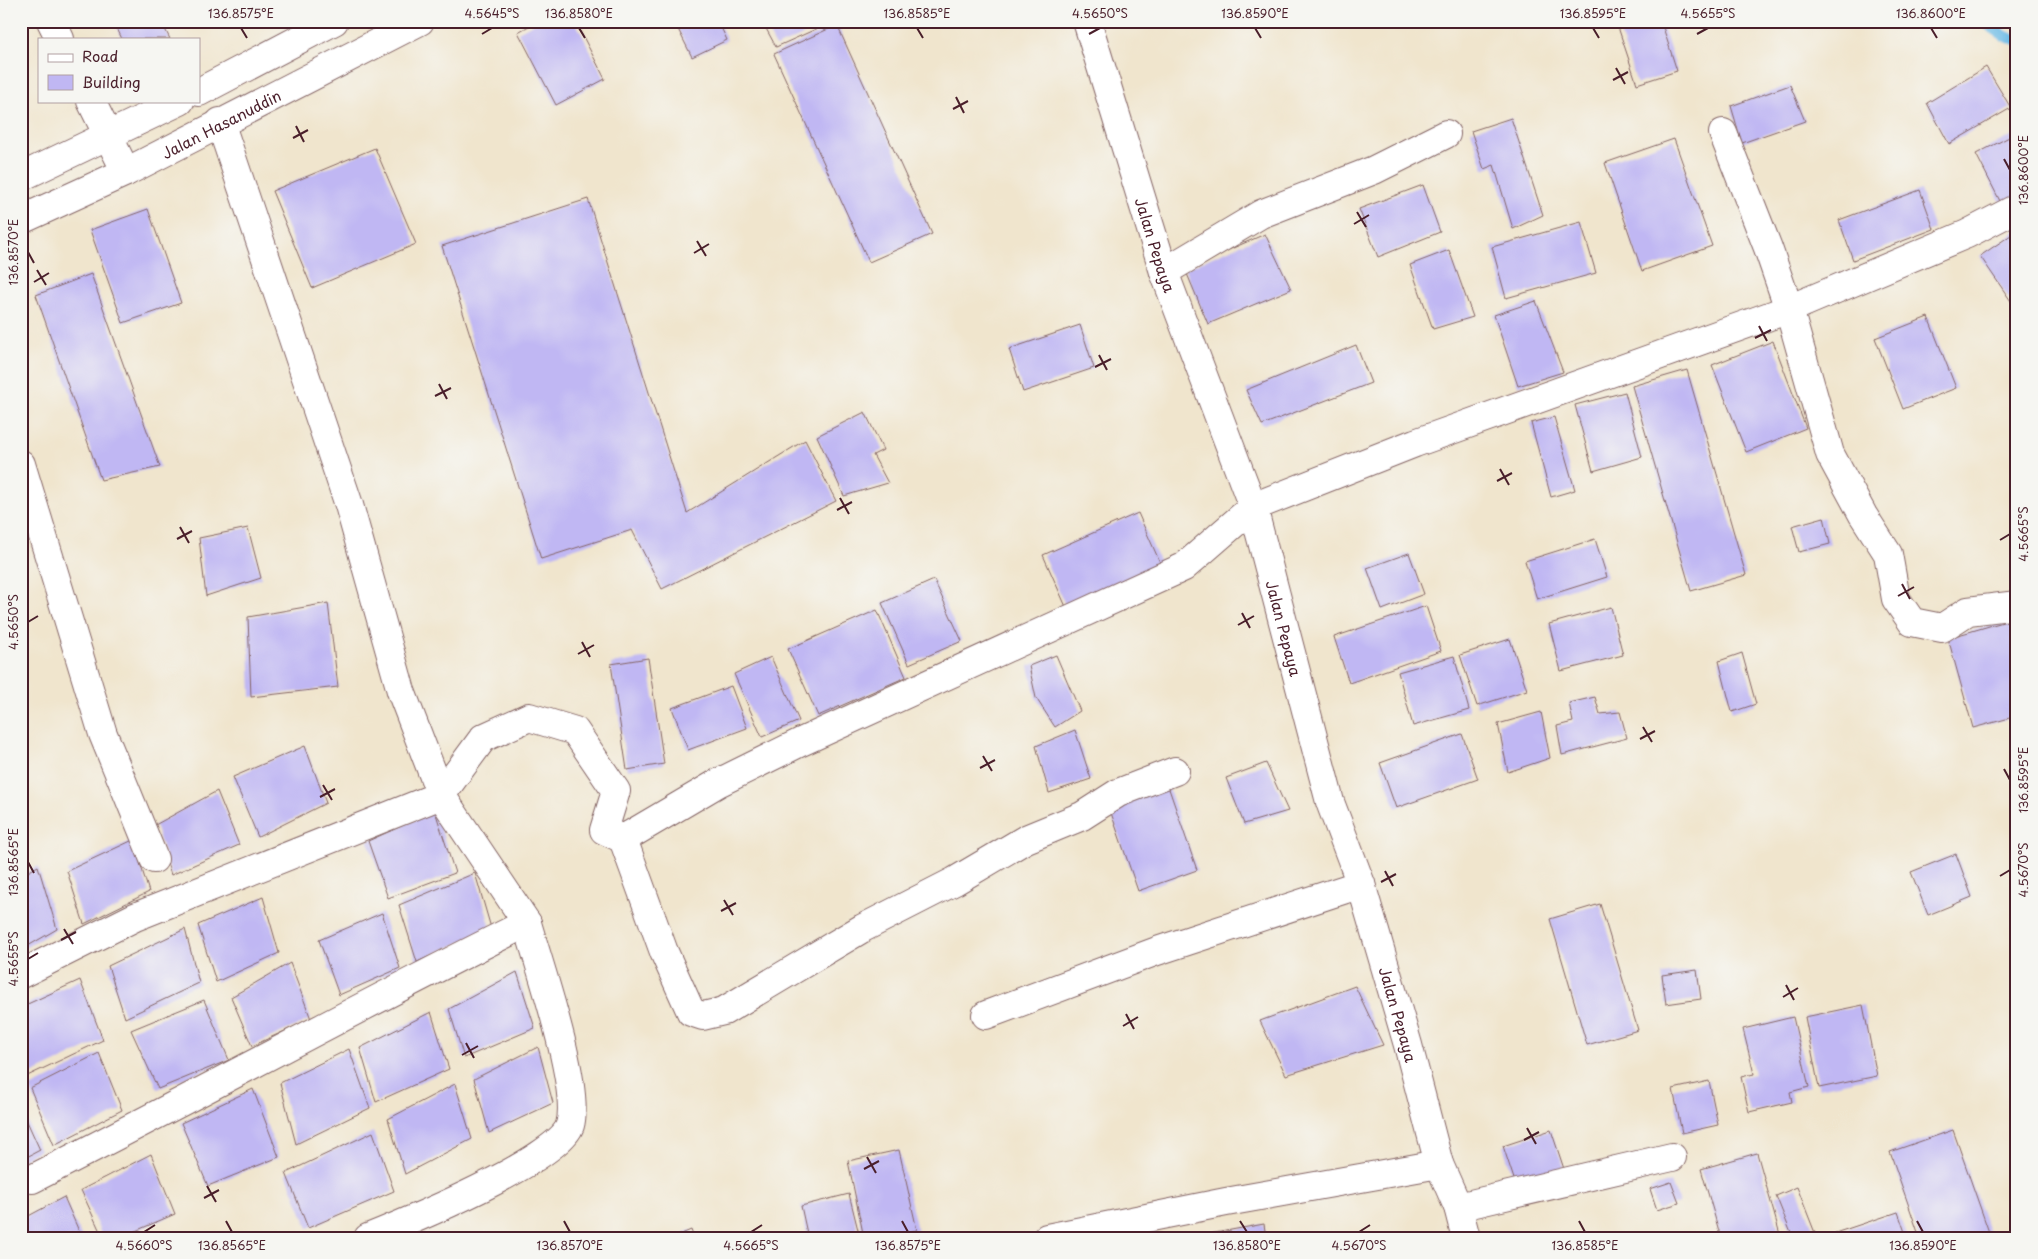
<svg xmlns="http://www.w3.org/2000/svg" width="2038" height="1259" font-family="'Playpen Sans',sans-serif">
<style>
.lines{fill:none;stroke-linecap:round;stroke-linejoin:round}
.stream{stroke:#6cbbe6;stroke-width:11}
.building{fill:#c0b7f3}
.minor-casing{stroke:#846464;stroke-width:30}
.minor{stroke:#fff;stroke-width:28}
.ticks{fill:none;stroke:#4a1f2b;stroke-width:2}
.labels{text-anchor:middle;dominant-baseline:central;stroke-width:4;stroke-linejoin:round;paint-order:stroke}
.street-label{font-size:15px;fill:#4a1f2b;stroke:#f6f6f2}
.neatline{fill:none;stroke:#4a1f2b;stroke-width:2}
.ticks-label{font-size:12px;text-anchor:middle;fill:#4a1f2b}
</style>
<rect width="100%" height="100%" fill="#f6f6f2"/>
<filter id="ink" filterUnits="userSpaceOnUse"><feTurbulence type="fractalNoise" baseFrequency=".02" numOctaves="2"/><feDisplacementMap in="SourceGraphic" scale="10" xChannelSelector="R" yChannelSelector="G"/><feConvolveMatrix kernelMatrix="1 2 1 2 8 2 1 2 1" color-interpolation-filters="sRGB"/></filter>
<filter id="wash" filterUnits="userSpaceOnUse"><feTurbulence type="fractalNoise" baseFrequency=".0096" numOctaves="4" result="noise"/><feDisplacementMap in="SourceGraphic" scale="20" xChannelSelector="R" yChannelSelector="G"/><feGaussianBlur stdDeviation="1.12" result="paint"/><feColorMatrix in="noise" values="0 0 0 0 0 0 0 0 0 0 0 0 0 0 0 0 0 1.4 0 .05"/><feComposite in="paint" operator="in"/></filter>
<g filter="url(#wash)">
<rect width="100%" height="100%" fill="#f0e5cd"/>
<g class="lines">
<!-- stream -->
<path class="stream" d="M1982,21L2005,36L2017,41"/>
</g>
<g id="blocks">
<!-- building -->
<path class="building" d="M121,21H161L170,39H122L115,24Z
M538,21H575L605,79L556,105L518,32Z
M674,21H718L727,40L692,57Z
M762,21H823L825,25L776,47Z
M1626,21H1661L1677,71L1637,84L1617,24Z
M837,25L932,234L869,262L774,54Z
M1986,67L2011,108L1949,144L1927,103Z
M1790,85L1805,121L1742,143L1731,106Z
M1511,118L1543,215L1513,229L1494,165L1484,169L1471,131Z
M2017,133V198L2002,205L1976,154Z
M1674,139L1712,246L1642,271L1605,163Z
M375,148L416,244L312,288L272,191Z
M1423,185L1440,232L1378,257L1359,209Z
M1920,190L1934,229L1853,260L1839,220Z
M588,199L687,513L805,440L836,501L662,589L632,530L541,559L442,246Z
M148,209L181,303L123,323L90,230Z
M1581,222L1596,273L1506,298L1492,247Z
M2017,231V306L2015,307L1980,256Z
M1265,234L1291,289L1208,324L1185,269Z
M1449,250L1473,317L1433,329L1410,265Z
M91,274L160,467L101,480L36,295Z
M1536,301L1563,372L1518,386L1494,315Z
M1928,317L1956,388L1903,409L1875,338Z
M1080,325L1094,368L1023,392L1009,349Z
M1773,341L1806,428L1746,452L1712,365Z
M1356,345L1371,383L1262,425L1246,390Z
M1687,370L1746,575L1691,591L1632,386Z
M1625,392L1642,457L1593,471L1575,405Z
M865,412L883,450L873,455L888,483L844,496L817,436Z
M1554,417L1575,490L1551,497L1531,423Z
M1138,513L1162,567L1067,609L1043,555Z
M1824,517L1830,544L1799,552L1792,526Z
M248,528L261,578L206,596L199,538Z
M1595,539L1607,577L1537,599L1525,561Z
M1409,553L1424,594L1382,610L1367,568Z
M934,580L962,641L909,664L882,603Z
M328,603L338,687L251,697L248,617Z
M1426,606L1441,651L1349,683L1334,637Z
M1611,607L1623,655L1561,671L1549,624Z
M877,610L906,677L818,716L788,649Z
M2010,620L2017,645V716L1973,728L1948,638Z
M1510,639L1527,690L1477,706L1460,655Z
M1742,653L1756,704L1732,712L1719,661Z
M1056,655L1080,711L1055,727L1036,698L1029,666Z
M1454,656L1469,710L1413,726L1398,672Z
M771,657L799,721L762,737L734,674Z
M648,658L664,764L627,770L611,664Z
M731,686L747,728L688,750L672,708Z
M1595,697L1600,714L1620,712L1627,738L1562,755L1557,726L1573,722L1569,703Z
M1541,712L1550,758L1508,772L1498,724Z
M1075,730L1091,779L1049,793L1036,746Z
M1462,734L1478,779L1396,808L1380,763Z
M305,746L326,803L258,837L233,777Z
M1266,763L1288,811L1244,824L1226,778Z
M1168,786L1197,870L1138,891L1109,807Z
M217,791L239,845L171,875L155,825Z
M435,811L455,873L388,898L368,841Z
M133,840L149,892L84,924L67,871Z
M1956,854L1972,897L1928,915L1911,872Z
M38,866L57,929L21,950V876Z
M475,873L491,928L417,962L399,905Z
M263,897L279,953L216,982L198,925Z
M1600,904L1638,1030L1587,1045L1550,919Z
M382,913L400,968L339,995L319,940Z
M185,929L199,983L125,1018L108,966Z
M290,963L311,1019L252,1046L231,997Z
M1697,970L1701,999L1666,1004L1662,975Z
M517,972L535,1028L464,1058L449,1009Z
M80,980L103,1040L21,1079V1007Z
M1355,986L1383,1045L1286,1075L1260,1021Z
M204,1000L229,1060L158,1089L131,1030Z
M1863,1005L1877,1076L1819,1088L1805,1017Z
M431,1012L449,1069L376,1102L360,1048Z
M1793,1017L1809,1087L1790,1092L1792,1102L1749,1112L1741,1077L1754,1074L1743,1029Z
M538,1047L553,1103L489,1133L474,1079Z
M349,1049L370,1108L296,1144L280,1083Z
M99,1053L122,1110L54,1145L30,1088Z
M1709,1081L1718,1125L1682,1133L1673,1089Z
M455,1084L472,1139L405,1174L388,1119Z
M253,1089L279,1157L208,1186L181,1123Z
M21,1108L40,1150L21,1160Z
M1551,1130L1564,1169L1516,1185L1503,1146Z
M1953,1130L1991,1238H1920L1890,1152Z
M373,1132L394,1191L308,1228L286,1173Z
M899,1150L917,1230L881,1238H864L848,1161Z
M1757,1153L1781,1238H1721L1701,1169Z
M151,1154L175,1214L119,1238H103L81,1190Z
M1671,1182L1679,1203L1657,1210L1650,1189Z
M1797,1187L1817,1238H1793L1776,1196Z
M849,1194L860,1238H808L801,1206Z
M64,1197L82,1238H21V1220Z
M1898,1212L1907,1238H1836L1835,1233Z
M1264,1224L1266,1238H1210L1209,1234Z
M691,1230L694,1238H672Z"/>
</g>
</g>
<g filter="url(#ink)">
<use href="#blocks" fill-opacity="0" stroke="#846464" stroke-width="1"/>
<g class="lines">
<!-- minor casing -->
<g class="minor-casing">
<g id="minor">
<path d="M51,21L60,39"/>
<path id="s1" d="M1087,21L1164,272L1253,507L1330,802L1361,884L1408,1045L1439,1164L1458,1207L1466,1238"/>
<path d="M199,92L334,21"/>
<path d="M91,101L126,172"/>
<path d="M1723,133L1768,248L1789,309L1830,454L1863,515L1888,554L1896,599L1912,622L1942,628L1968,611L2017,605"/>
<path d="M21,177L180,101"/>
<path id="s2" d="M21,220L126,172L420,21"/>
<path d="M1164,272L1261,214L1374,170L1446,134"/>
<path d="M21,464L103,734L154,859"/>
<path d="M623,839L664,952L691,1012L703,1016L724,1011L863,928L955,881L1026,839L1082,816L1118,793L1175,771"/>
<path d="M21,974L135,917L441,795L401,691L349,505L220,122"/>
<path d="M986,1015L1157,951L1361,884"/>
<path d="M32,1179C198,1095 361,1005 527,923L441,795L483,738L529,717L575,731L616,791L604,830L623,839L718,783L801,742L1184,567L1253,507L1415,443L1789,309L1967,234L2017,208"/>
<path d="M1458,1207L1672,1157"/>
<path d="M368,1238C405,1223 559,1160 570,1125C581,1087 539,965 527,923"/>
<path d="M1047,1238L1226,1202L1439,1164"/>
</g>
</g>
<!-- minor -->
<use href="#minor" class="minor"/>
</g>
</g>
<!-- ticks -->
<path class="ticks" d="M241,28L247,38M579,28L585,38M917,28L923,38M1255,28L1261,38M1593,28L1599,38M1931,28L1937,38M482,34L492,28M1089,34L1100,28M1697,34L1708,28M1616,68L1625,84M1613,80L1628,72M956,97L964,113M953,109L968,101M296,126L304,142M293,138L308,130M2004,159L2010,170M1357,212L1366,227M1354,224L1369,215M697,241L706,256M28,252L34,263M694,253L709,244M37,270L46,285M34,282L49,273M1759,326L1767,341M1755,338L1771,330M1099,355L1107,370M1095,367L1111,359M439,384L447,399M435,396L451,388M1500,469L1509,485M1497,481L1512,473M840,498L849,514M837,510L852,502M180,527L189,543M177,539L192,531M2000,540L2010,534M1902,584L1910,599M1898,596L1914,587M1242,613L1250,628M28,622L38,616M1238,625L1254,616M582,642L590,657M578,654L594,645M1643,727L1652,742M1640,739L1655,731M983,756L992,771M980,768L995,760M2004,769L2010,780M323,785L332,800M320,797L335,789M28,862L34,873M1385,871L1393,886M2000,876L2010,870M1381,882L1396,874M724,900L733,915M721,911L736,903M64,929L73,944M61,940L76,932M28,959L38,953M1786,985L1794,1000M1783,997L1798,988M1126,1014L1134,1029M1123,1026L1138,1017M466,1043L474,1058M462,1055L478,1046M1527,1128L1536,1144M1524,1140L1539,1132M867,1157L876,1173M864,1169L879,1161M207,1186L216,1202M204,1198L219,1190M226,1221L232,1232M564,1221L570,1232M902,1221L908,1232M1240,1221L1247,1232M1579,1221L1585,1232M1917,1221L1923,1232M144,1232L155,1225M751,1232L762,1225M1359,1232L1370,1225"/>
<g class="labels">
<!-- street labels -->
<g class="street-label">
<text stroke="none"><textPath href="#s2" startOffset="222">Jalan Hasanuddin</textPath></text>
<text stroke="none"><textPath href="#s1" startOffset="234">Jalan Pepaya</textPath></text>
<text stroke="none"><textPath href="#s1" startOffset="639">Jalan Pepaya</textPath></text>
<text stroke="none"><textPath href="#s1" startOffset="1042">Jalan Pepaya</textPath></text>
</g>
</g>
<!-- margin -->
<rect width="2038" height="1259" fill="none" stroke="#f6f6f2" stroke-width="55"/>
<!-- legend -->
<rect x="38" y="38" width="162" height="65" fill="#f6f6f2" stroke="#b1a0a2"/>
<rect x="48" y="54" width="25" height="8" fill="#ffffff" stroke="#b1a0a2"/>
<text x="82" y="62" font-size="15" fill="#4a1f2b">Road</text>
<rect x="48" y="75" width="25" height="15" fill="#c0b7f3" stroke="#b1a0a2"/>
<text x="82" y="88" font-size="15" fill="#4a1f2b">Building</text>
<rect x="28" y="28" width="1982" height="1204" class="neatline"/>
<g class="ticks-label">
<text x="241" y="18">136.8575°E</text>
<text x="492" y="18">4.5645°S</text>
<text x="579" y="18">136.8580°E</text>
<text x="917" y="18">136.8585°E</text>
<text x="1100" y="18">4.5650°S</text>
<text x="1255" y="18">136.8590°E</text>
<text x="1593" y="18">136.8595°E</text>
<text x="1708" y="18">4.5655°S</text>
<text x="1931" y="18">136.8600°E</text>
<text transform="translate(2024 170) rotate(-90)" y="4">136.8600°E</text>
<text transform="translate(14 252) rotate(-90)" y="4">136.8570°E</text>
<text transform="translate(2024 534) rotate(-90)" y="4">4.5665°S</text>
<text transform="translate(14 622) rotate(-90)" y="4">4.5650°S</text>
<text transform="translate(2024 780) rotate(-90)" y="4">136.8595°E</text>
<text transform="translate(14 862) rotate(-90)" y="4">136.8565°E</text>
<text transform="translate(2024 870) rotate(-90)" y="4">4.5670°S</text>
<text transform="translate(14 959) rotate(-90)" y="4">4.5655°S</text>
<text x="144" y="1250">4.5660°S</text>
<text x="232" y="1250">136.8565°E</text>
<text x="570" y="1250">136.8570°E</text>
<text x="751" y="1250">4.5665°S</text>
<text x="908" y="1250">136.8575°E</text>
<text x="1247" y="1250">136.8580°E</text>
<text x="1359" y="1250">4.5670°S</text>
<text x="1585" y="1250">136.8585°E</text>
<text x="1923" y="1250">136.8590°E</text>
</g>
</svg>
